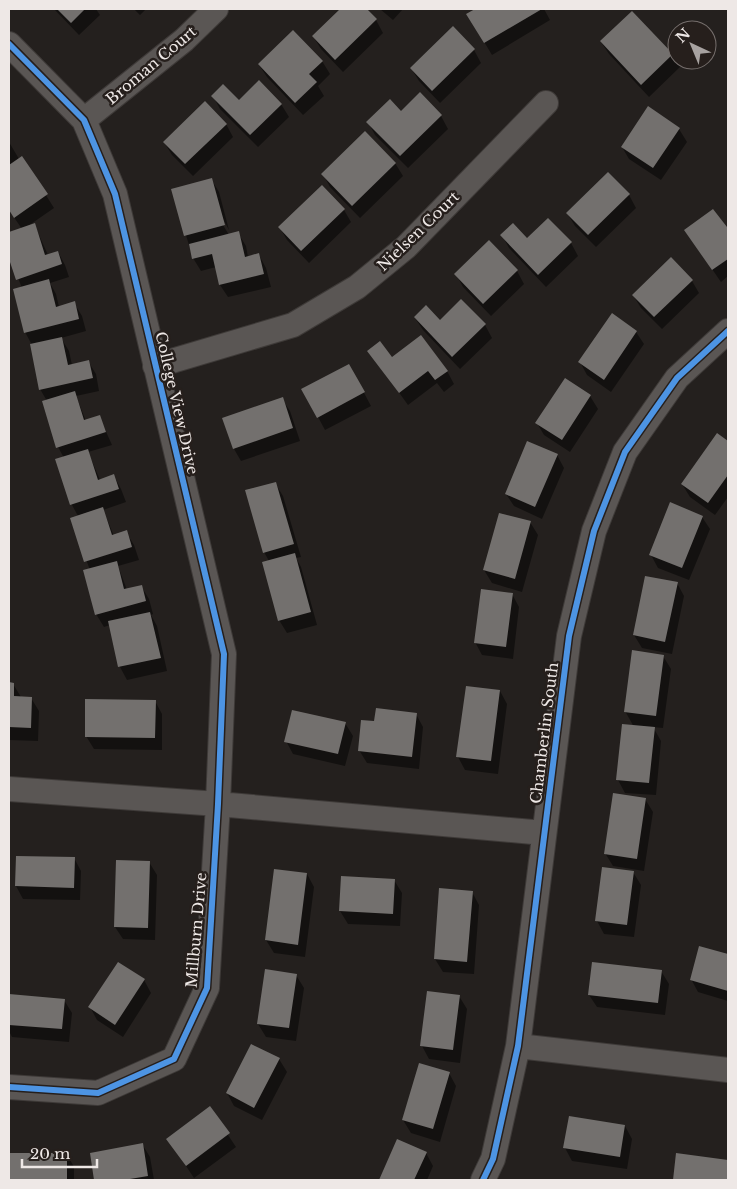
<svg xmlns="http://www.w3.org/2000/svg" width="737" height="1189" font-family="'Libre Baskerville',serif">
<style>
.shadow{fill:#0007}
.building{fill:#73706e}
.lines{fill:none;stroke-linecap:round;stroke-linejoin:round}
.street-casing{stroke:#3e3a38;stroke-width:26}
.street{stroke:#5a5654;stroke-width:24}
.cycleway-casing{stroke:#261f1c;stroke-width:9}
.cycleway{stroke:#4d94e3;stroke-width:6}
.labels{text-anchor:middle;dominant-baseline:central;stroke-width:5;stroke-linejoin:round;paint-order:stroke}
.street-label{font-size:15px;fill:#eee8e6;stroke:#261f1c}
</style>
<rect width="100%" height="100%" fill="#24201e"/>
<!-- shadow -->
<path class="shadow" d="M54,9H96L100,15L79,35Z
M134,9H146L140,15Z
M342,9H365L376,20L383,33L343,72L321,49L313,36Z
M380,9H403L393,20Z
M478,9H544L550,20L492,55L468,15Z
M601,42L672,54L680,67L649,97L609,54Z
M474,50L481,63L440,103L419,81L411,68Z
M322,61L330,74L318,86L324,96L303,115L267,77L259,65Z
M213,96L239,102L281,104L289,117L258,147L220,109Z
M648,108L679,129L687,142L661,180L629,159L622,147Z
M401,113L441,116L448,129L408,168L375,135L368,122Z
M226,124L233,137L193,176L172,155L164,142Z
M9,142L19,159L22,157L54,208L28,226L34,224L48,255L58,252L65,265L69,277L50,283L56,294L59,307L74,303L82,316L86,331L61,338L69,351L72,365L88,361L96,374L99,391L76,396L86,421L99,416L112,445L88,452L100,480L114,476L121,489L126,502L103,510L114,536L126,532L134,545L139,560L118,566L127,590L141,586L149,599L153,614L151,615L157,626L167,671L127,680L120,667L110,625L104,627L96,614L90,570L71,519L78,516L72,505L57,460L64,458L58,447L47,401L40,389L32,345L25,332L22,288L9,255V233L22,229L9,210Z
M395,163L403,176L360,218L330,187L323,174Z
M211,179L219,192L229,230L223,219L220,220L229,235L238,233L246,246L248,257L259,255L266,268L271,287L228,297L220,285L216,267L201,271L193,258L172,190Z
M629,195L636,208L596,247L575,226L567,213Z
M344,210L351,222L309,263L287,240L280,228Z
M728,228V276L721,282L685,230Z
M502,235L571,243L578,256L546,287L509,248Z
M517,271L524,284L491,316L463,287L456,274Z
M692,281L699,293L662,329L641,308L633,295Z
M415,318L485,325L492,338L460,369L423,330Z
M636,332L644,344L611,392L587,375L580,362Z
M369,351L447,371L454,384L444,392L437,383L408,405Z
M356,378L371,406L325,430L318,417Z
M590,396L598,409L570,452L544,435L537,423Z
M282,399L290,411L300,441L241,461L234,449Z
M717,435L728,443V497L715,515L690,497L682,484Z
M557,455L564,468L542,519L514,506L506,494Z
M275,483L283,496L301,557L296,558L301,567L317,625L287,633L279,620L269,561L264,552Z
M702,517L710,529L689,580L658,568L651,555Z
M530,522L538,535L522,592L492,583L484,570Z
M677,583L684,596L672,654L642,648L634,635Z
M512,594L519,607L513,659L482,655L475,642Z
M663,656L671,669L663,728L653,727L661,741L656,795L625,793L618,780L634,727L625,711Z
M9,683L13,684L21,697L31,698L39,711L38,741L9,740Z
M500,691L507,704L498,774L465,770L458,757Z
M155,701L162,714V750L94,749L86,736Z
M416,714L423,727L419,769L367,763L359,750Z
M345,723L353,736L345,766L293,754L286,741Z
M645,799L653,812L644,871L613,866L605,853Z
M17,857L74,858L81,871L80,900L23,899L16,886Z
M149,862L157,875L155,940L123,939L115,927Z
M275,870L307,874L314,887L305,957L274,953L266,940Z
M633,872L641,885L634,937L604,934L597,921Z
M342,878L394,880L402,893L400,926L348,924L340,911Z
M472,892L479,905L474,974L443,972L435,959Z
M700,948L728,956V1001L698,992L691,979Z
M661,971L669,984L665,1015L597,1007L589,995Z
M296,975L304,988L296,1041L266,1037L258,1024Z
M144,980L151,993L123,1037L97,1020L90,1007Z
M429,992L459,996L467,1009L460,1063L429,1059L422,1046Z
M9,995L64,1000L72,1013L69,1042L12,1037L9,1031Z
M279,1059L287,1072L262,1120L234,1106L227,1093Z
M449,1073L456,1086L440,1142L411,1133L403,1120Z
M210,1108L236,1147L194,1178L168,1139Z
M625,1126L632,1139L627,1169L572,1161L565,1148Z
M398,1141L426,1153L433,1166L427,1180H381Z
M142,1144L150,1157L154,1180H96L91,1154Z
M9,1154H67L74,1167V1180H9Z
M677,1155L728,1161V1180H674Z"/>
<!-- building -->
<path class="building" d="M57,9H85L71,23Z
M340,9H367L377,19L335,60L312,36Z
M475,9H542L484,43L466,14Z
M632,11L673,54L641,85L600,41Z
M453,26L475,49L432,91L410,68Z
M293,30L323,61L309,74L317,82L295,103L258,64Z
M259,80L282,104L250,135L211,96L223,84L239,100Z
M420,92L442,115L400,156L366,122L390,99L401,111Z
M205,101L227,124L185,164L163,142Z
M648,106L680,128L653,168L621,147Z
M365,131L396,163L352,206L321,174Z
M22,156L48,194L14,218L9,210V165Z
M608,172L630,194L588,235L566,213Z
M212,178L225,225L184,236L171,189Z
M322,185L345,209L301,251L278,227Z
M713,209L727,227L728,226V259L712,270L684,230Z
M548,218L572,242L538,275L500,235L513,223L527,238Z
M35,223L45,255L58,251L62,264L16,280L9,259V232Z
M239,231L245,257L259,253L264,274L219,285L212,254L192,259L189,244Z
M489,240L518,270L483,304L454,274Z
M671,257L693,280L654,317L632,295Z
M49,279L56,307L75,301L79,319L24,333L13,289Z
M461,299L486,324L452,357L414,317L426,305L440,320Z
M612,313L637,331L604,380L578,362Z
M421,335L448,371L435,380L428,371L399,393L367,351L380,341L392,357Z
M62,337L68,365L89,360L93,378L39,390L30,344Z
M349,364L365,392L317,418L301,389Z
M565,378L591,395L562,440L535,423Z
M75,391L84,420L100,415L106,432L56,448L42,401Z
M283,397L293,428L233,449L222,418Z
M717,433L728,441V475L708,503L681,484Z
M527,441L558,454L535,507L505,494Z
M88,449L98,480L114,474L119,489L70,505L55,459Z
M276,482L294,544L263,553L245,490Z
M670,502L703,516L682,568L649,555Z
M103,507L112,535L127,530L132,547L84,562L70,518Z
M499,513L531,521L515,579L483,570Z
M295,553L311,612L278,621L262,562Z
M117,561L124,589L142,585L146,601L95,615L83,570Z
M645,576L678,582L665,642L633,635Z
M481,589L513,593L506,647L474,643Z
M150,612L161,658L118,667L108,621Z
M632,650L664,655L656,716L624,712Z
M9,682L14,683V696L32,697L31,728L9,727Z
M466,686L500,690L491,761L456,757Z
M85,699L156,700L155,738L85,737Z
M376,708L417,713L412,757L358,751L361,720L374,721Z
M292,710L346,722L338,754L284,742Z
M622,724L655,727L649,783L616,780Z
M613,793L646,798L637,859L604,854Z
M16,856L75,857L74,888L15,886Z
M116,860L150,861L148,928L114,927Z
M602,867L634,871L627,925L595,921Z
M274,869L307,873L298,945L265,940Z
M341,876L395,879L393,914L339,911Z
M439,888L473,891L467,962L434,959Z
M699,946L728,954V991L690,980Z
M118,962L145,979L115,1025L88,1007Z
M592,962L662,970L658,1003L588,995Z
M265,969L297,974L289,1028L257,1024Z
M427,991L460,995L453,1050L420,1046Z
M9,994L65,999L62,1029L9,1025Z
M251,1044L280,1058L254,1108L226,1093Z
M419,1063L450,1072L433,1129L402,1120Z
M210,1106L230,1133L186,1166L166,1139Z
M569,1116L625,1125L620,1157L563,1148Z
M397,1139L427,1152L414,1180H379Z
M143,1143L148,1176L124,1180H94L90,1153Z
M9,1153H67V1180H9Z
M676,1153L728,1160L727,1180H673Z"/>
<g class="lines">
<!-- street casing -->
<g class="street-casing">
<path id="street" d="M9,44L84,120L115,194L224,654L218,804L207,988L174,1059L98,1093L9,1087
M84,120L184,40L216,9
M155,366L293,325L357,287L406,247L546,103
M9,789L218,804L544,833
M518,1046L728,1070
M483,1180L493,1159L518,1046L569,636L594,531L625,452L677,378L728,331"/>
</g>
<!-- street -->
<use href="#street" class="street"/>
<!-- cycleway casing -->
<g class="cycleway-casing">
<path id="cycleway" d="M9,44L84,120L115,194L224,654L218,804L207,988L174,1059L98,1093L9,1087
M483,1180L493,1159L518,1046L569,636L594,531L625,452L677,378L728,331"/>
</g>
<!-- cycleway -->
<use href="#cycleway" class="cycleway"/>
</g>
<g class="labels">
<!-- street labels -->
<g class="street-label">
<text transform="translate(151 65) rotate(-40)">Broman Court</text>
<text transform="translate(418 231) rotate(-44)">Nielsen Court</text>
<text transform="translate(177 403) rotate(77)">College View Drive</text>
<text transform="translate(544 733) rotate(-83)">Chamberlin South</text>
<text transform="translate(196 930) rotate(-85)">Millburn Drive</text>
</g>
</g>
<!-- border -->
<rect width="737" height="1189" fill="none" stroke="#eee8e6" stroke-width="20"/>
<!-- north arrow -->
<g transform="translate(692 45) rotate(316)"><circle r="24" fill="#261f1c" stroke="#766f6d"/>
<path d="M0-4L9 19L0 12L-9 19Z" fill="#a7a2a0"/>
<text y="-8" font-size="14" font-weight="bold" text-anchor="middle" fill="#eee8e6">N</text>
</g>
<!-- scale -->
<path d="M22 1159v8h75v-8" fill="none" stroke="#eee8e6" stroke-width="2.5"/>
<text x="30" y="1159" font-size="15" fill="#eee8e6" stroke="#261f1c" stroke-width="4" paint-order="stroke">20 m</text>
</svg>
